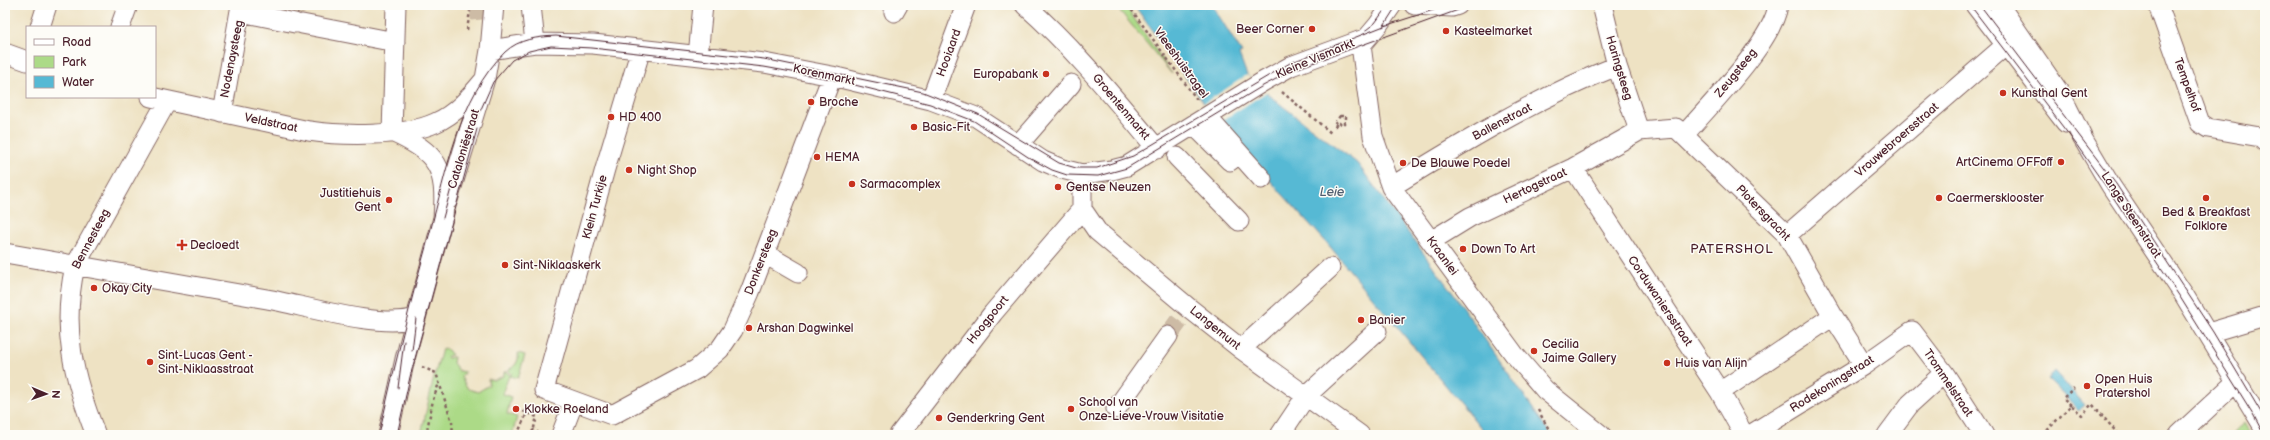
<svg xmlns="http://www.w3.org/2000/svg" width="2270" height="440" font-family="'Balsamiq Sans',sans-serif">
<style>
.green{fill:#acda87;stroke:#7b7c59}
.water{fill:#56b9d4;stroke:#506c80}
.pier{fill:#eee2c3}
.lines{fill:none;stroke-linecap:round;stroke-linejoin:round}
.minor-tunnel{stroke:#cdbba5;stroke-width:19;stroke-dasharray:19 10;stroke-linecap:butt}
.minor-casing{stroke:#836360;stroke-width:21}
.path{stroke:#836360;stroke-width:2.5;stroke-dasharray:3 3;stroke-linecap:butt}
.minor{stroke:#fff;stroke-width:19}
.tram{stroke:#4a1f2b;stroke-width:1}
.poi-dot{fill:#c8321e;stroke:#fdfcf7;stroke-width:1.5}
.labels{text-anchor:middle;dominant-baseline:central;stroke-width:3;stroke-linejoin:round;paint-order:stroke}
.poi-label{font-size:12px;fill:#4a1f2b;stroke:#fdfcf7;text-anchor:start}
.street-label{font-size:12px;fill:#4a1f2b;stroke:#fdfcf7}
.water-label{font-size:13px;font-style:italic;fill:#4f5d6f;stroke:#fdfcf7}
.neighbourhood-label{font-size:13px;letter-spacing:1px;fill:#4a1f2b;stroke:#fdfcf7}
</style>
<rect width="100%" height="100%" fill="#fdfcf7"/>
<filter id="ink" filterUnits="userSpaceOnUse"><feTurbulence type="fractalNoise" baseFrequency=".025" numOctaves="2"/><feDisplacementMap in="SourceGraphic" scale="8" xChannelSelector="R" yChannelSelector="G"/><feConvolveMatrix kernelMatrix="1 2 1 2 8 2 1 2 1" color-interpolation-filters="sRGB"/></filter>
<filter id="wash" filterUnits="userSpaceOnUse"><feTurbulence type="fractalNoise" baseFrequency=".012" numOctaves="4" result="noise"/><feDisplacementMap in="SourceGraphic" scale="16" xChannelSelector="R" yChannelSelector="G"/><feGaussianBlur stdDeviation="0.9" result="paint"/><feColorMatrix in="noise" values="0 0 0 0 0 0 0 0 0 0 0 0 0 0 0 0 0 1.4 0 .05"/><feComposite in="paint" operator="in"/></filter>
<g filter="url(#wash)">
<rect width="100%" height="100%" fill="#eee2c3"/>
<!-- green -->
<path class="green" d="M1115,5H1125L1172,74Z
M442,349L448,350L452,355L447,356L448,358L454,357L453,363L459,371L465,372L461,377L468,389L478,392L489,385L488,379L494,380L503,376L505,371L510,375L512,374L508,370C516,366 519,361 518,353L525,355L518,378L509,376L502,394L511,397L507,414L517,417L512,435H421L433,381Z
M2244,423L2251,435H2232Z"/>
<!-- water -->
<path class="water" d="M1134,5H1212L1242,53L1239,54L1247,75L1276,101L1357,163L1455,296L1551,435H1487L1327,243L1222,128Z
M2054,371L2085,405L2079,410L2047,379Z"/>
<!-- pier -->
<path class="pier" d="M1247,75L1267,92L1218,123L1203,104Z"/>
</g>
<g filter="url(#ink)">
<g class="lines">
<!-- minor-tunnel -->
<path class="minor-tunnel" d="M470,11L491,9V5
M1168,336L1181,318"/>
<!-- minor casing -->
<g class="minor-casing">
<path id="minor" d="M531,5L535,43
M1025,5C1074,48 1115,99 1157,149
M1392,5L1378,25L1361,45L1373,136L1391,187L1514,354L1545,390L1601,435
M1414,5L1452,7L1458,5
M1602,5L1617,66L1639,131
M1975,5L2066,123
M1999,5L2061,95L2083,139L2111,186L2184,295L2265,429
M2158,5L2200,123L2208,128L2260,137L2265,142
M241,12L295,23
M894,12L898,5
M302,24L395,42
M40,27L47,5
M120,27L128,5
M641,49L605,169L544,390L612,415L697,369L720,349L733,330L750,292L832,76
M490,50L535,43L593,44L764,63L832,76L931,100L976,117L1043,161L1062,169L1082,174L1112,170L1127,166L1264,81L1291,66L1367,38
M5,53L27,61
M698,56L703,5
M151,97L309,131C342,136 404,137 435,123C456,114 471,96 485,79
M931,100L966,5
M222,113L241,5
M1207,117L1262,179
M1194,125L1230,161
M392,132L396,5
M1684,135C1709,106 1774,40 1778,5
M1018,145L1071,84
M1177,157L1239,221
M1573,168L1720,392L1744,435
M1082,174V209
M1391,187C1464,142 1538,97 1617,66
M448,200L485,79L490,50L494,5
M1082,209L1097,231L1189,308L1241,349L1360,435
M1787,235L2006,45
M1431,241L1470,217L1573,168L1639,131L1676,128L1787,235L1833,316L1864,365
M5,253C92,269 180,283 267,299C306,306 380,329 416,318
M765,254L798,273
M2208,333L2265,316
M1241,349L1330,268
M1720,392L1833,316
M1116,409L1168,336
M96,435C73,377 61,328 75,266L167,101
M388,435L405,359L443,218C447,168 438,153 392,132
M561,435L574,401
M899,435L993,313L1082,209
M1280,435L1306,396L1377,331
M1750,435L1864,365L1912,331L1944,373L1984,435
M1887,435L1910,404L1944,373
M2179,435L2237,381"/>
</g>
<!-- path -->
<path class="path" d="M1128,5L1198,101
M467,30L470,11
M1282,92L1331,133
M1340,116H1346V121L1342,125L1338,122L1335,126L1334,124Z
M422,367L436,373L452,422L453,435
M2071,405L2063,398L2074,388
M1538,410L1552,435
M523,411L537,417L532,435
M426,435L433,400L439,383
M517,435L527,413
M527,435L534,430L538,432
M2043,435L2071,405L2082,415L2092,404L2119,435"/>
<!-- minor -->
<use href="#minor" class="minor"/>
<!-- tram -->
<path class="tram" d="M1970,5L2076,144L2107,188L2180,297L2253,414L2264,435
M1980,5L2116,184L2213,332L2265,419
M1383,27L1397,5
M1366,30L1375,23L1388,5
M443,218L459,159L493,82L512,60L529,51L551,46L592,48L764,67L831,79L930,104L974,121L1028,157L1052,170L1067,175L1098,176L1127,168L1261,87L1293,70L1472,5
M412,351L416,318
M398,388L404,341
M379,435C394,367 411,299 430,232C446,173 459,97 505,52C519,39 537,37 556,36L764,59L923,92L978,114L1059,163L1076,168H1097L1133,156L1290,63L1384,26L1449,5
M397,435L410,377L477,129"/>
</g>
</g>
<!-- markers -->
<g class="poi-dot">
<circle cx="1312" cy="29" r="4"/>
<circle cx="1446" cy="31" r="4"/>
<circle cx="1046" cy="74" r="4"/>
<circle cx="2003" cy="93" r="4"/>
<circle cx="811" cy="102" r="4"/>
<circle cx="611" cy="117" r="4"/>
<circle cx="914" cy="127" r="4"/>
<circle cx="817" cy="157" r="4"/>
<circle cx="2061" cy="162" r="4"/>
<circle cx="1403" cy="163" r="4"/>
<circle cx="629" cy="170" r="4"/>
<circle cx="852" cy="184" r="4"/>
<circle cx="1058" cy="187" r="4"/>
<circle cx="1939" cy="198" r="4"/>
<circle cx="2206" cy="198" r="4"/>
<circle cx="389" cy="200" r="4"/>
<path d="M180 239h4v4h4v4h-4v4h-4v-4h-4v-4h4z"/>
<circle cx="1463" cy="249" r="4"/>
<circle cx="505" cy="265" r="4"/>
<circle cx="94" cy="288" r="4"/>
<circle cx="1361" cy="320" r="4"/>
<circle cx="749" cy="328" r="4"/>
<circle cx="1534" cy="351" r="4"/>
<circle cx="150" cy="362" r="4"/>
<circle cx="1667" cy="363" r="4"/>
<circle cx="2087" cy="386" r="4"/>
<circle cx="516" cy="409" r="4"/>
<circle cx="1071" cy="409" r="4"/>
<circle cx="939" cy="418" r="4"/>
</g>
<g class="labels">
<!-- poi labels -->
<g class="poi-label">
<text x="1304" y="29" text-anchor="end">Beer Corner</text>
<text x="1454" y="31">Kasteelmarket</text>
<text x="1038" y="74" text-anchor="end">Europabank</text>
<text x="2011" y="93">Kunsthal Gent</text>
<text x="819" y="102">Broche</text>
<text x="619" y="117">HD 400</text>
<text x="922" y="127">Basic-Fit</text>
<text x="825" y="157">HEMA</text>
<text x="2053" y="162" text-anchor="end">ArtCinema OFFoff</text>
<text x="1411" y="163">De Blauwe Poedel</text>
<text x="637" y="170">Night Shop</text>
<text x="860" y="184">Sarmacomplex</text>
<text x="1066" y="187">Gentse Neuzen</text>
<text x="381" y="193" text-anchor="end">Justitiehuis<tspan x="381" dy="14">Gent</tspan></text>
<text x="1947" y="198">Caermersklooster</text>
<text x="2206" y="212" text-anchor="middle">Bed &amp; Breakfast<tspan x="2206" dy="14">Folklore</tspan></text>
<text x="190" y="245">Decloedt</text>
<text x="1471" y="249">Down To Art</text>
<text x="513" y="265">Sint-Niklaaskerk</text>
<text x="102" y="288">Okay City</text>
<text x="1369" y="320">Banier</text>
<text x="757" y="328">Arshan Dagwinkel</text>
<text x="1542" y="344">Cecilia<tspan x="1542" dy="14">Jaime Gallery</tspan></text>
<text x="158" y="355">Sint-Lucas Gent -<tspan x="158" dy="14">Sint-Niklaasstraat</tspan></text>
<text x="1675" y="363">Huis van Alijn</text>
<text x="2095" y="379">Open Huis<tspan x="2095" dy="14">Pratershol</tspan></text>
<text x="1079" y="402">School van<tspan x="1079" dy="14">Onze-Lieve-Vrouw Visitatie</tspan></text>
<text x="524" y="409">Klokke Roeland</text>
<text x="947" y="418">Genderkring Gent</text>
</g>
<!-- street labels -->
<g class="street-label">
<text transform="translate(949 53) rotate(-70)">Hooiaard</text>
<text transform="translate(232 59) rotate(-79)">Nodenaysteeg</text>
<text transform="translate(1315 59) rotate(-23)">Kleine Vismarkt</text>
<text transform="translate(1181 63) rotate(54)">Vleeshuistragel</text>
<text transform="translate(1619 68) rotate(73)">Haringsteeg</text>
<text transform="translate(1736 73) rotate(-51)">Zeugsteeg</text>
<text transform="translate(824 75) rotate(12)">Korenmarkt</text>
<text transform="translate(2187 85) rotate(70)">Tempelhof</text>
<text transform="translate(1121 107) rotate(50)">Groentenmarkt</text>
<text transform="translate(1502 122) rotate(-28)">Ballenstraat</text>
<text transform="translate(271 123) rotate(12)">Veldstraat</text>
<text transform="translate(1897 140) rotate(-41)">Vrouwebroersstraat</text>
<text transform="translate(464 149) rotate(-73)">Cataloniëstraat</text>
<text transform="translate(1535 186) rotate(-25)">Hertogstraat</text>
<text transform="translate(595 207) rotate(-75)">Klein Turkije</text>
<text transform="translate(1763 213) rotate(46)">Plotersgracht</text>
<text transform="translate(2131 215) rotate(57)">Lange Steenstraat</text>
<text transform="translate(91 239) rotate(-62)">Bennesteeg</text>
<text transform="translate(1442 256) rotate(54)">Kraanlei</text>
<text transform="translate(761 262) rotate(-69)">Donkersteeg</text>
<text transform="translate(1660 301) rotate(56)">Corduwaniersstraat</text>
<text transform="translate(988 320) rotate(-51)">Hoogpoort</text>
<text transform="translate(1215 328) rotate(39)">Langemunt</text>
<text transform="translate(1948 383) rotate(56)">Trommelstraat</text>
<text transform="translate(1832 384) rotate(-32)">Rodekoningstraat</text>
</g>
<!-- water labels -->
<g class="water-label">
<text x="1332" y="192">Leie</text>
</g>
<!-- neighbourhood labels -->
<g class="neighbourhood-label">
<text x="1732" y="249">PATERSHOL</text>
</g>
</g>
<!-- margin -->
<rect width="2270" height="440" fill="none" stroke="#fdfcf7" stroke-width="20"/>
<!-- legend -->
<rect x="26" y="26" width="130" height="72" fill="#fdfcf7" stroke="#b5a4a5"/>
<rect x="34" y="39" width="20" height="6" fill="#ffffff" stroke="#b5a4a5"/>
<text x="62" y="46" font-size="12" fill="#4a1f2b">Road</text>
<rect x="34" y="56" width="20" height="12" fill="#acda87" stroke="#b5a4a5"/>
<text x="62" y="66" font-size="12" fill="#4a1f2b">Park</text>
<rect x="34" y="76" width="20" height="12" fill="#56b9d4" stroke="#b5a4a5"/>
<text x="62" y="86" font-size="12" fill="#4a1f2b">Water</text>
<!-- north arrow -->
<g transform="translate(46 394) rotate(92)" stroke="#fdfcf7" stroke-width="3" paint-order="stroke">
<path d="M0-3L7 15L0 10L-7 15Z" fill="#4a1f2b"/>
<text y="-6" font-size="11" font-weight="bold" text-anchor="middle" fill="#4a1f2b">N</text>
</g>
</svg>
